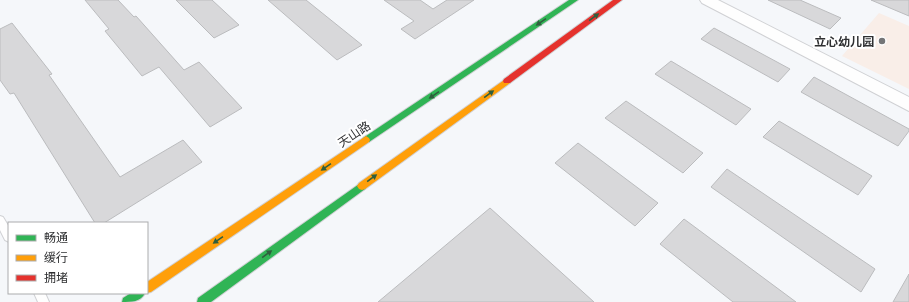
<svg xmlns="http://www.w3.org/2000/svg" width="909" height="302" font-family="'Noto Serif','Noto Sans SC',serif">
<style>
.education{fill:#f9eee8}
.building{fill:#d8d8da;stroke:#bbbcbe}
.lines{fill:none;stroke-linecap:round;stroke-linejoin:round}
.lane-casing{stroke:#d0d1d4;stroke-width:2}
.street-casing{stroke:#d0d1d4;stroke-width:2}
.fast-casing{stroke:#d0d1d4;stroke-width:2}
.slow-casing{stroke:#d0d1d4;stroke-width:2}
.jam-casing{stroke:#d0d1d4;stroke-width:2}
.lane{fill:#fefefe;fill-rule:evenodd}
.street{fill:#fefefe;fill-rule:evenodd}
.fast{fill:#30b455;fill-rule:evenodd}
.slow{fill:#ff9f0a;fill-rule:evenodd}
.jam{fill:#e5322d;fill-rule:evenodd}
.oneway{fill:#2f5e3e}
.poi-dot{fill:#747577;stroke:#fff;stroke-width:1.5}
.labels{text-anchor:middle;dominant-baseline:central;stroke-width:4;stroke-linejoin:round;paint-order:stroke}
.poi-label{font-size:12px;font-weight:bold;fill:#2e2f31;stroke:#fff;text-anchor:end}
.street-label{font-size:12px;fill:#2e2f31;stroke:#fff}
</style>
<rect width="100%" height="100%" fill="#f5f7fa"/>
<!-- education -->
<path class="education" d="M879,13L909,26V89L842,56Z"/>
<!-- building -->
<path class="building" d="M85,0H118L134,17L136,16L184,70L199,62L242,108L210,127L159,67L142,76L105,31L109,29Z
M176,0H212L239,25L214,38Z
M268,0H306L362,45L337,60Z
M384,0H420L433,9L447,0H474L415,39L401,29L414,21Z
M768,0H800L841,18L830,29Z
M871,0H909V16Z
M12,23L52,74L49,75L120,177L183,140L202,162L104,223H95L14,93L10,94L0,80V29Z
M714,28L790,69L778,82L701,39Z
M671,61L751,109L736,125L655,74Z
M814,77L909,129V131L898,146L801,92Z
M626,101L703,153L683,173L605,118Z
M779,121L872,176L858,195L763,137Z
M578,143L658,203L635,226L555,163Z
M727,169L875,269L861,292L711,187Z
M490,208L594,302H378Z
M684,219L796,302H733L660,244Z
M909,274V302H893Z"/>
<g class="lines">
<!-- lane casing -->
<g class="lane-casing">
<path id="lane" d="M0,216L3,217L9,227V242L5,240L0,230Z
M34,293H45L49,302H38Z"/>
</g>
<!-- street casing -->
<g class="street-casing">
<path id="street" d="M700,0H718L909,97V111L702,3Z"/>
</g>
<!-- fast casing -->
<g class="fast-casing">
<path id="fast" d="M569,0H578L369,142H363L362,140L363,138Z
M362,182L365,183L367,186L365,189L211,302H197L198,298Z
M131,293H145C141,302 131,302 122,302L123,298Z"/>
</g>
<!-- slow casing -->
<g class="slow-casing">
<path id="slow" d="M507,78L510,79L511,81L510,83L365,189L362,190L359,189L357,186L359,183Z
M366,136L369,138L370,140L369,142L151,292L147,293H146L147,282Z"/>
</g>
<!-- jam casing -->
<g class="jam-casing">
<path id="jam" d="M613,0H622L510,83H504L503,81L504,79Z"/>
</g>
<!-- lane -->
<use href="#lane" class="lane"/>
<!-- street -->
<use href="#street" class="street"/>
<!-- fast -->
<use href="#fast" class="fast"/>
<!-- slow -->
<use href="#slow" class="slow"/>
<!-- jam -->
<use href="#jam" class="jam"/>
</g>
<!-- one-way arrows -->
<defs><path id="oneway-solid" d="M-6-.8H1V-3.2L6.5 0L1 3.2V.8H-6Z"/></defs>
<g class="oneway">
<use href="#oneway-solid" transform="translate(594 17) rotate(-36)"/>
<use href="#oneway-solid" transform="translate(541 22) rotate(146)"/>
<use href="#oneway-solid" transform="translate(489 94) rotate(-36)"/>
<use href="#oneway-solid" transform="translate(434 95) rotate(146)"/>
<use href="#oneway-solid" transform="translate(326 167) rotate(146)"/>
<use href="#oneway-solid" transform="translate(372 178) rotate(-36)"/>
<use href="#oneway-solid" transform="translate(218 240) rotate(146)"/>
<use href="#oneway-solid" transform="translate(267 254) rotate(-36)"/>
</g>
<!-- markers -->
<circle class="poi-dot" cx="882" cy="41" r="4"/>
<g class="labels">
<!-- poi labels -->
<g class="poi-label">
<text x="874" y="41">立心幼儿园</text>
</g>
<!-- street labels -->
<g class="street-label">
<text transform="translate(354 134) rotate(-34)">天山路</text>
</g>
</g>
<!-- legend -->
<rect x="8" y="222" width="140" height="72" fill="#ffffff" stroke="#abacad"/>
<rect x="16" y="235" width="20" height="6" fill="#30b455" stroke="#abacad"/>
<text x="44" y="242" font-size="12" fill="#2e2f31">畅通</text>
<rect x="16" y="255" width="20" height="6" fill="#ff9f0a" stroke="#abacad"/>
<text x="44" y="262" font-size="12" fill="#2e2f31">缓行</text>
<rect x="16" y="275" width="20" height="6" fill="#e5322d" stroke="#abacad"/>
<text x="44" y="282" font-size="12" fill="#2e2f31">拥堵</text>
</svg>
